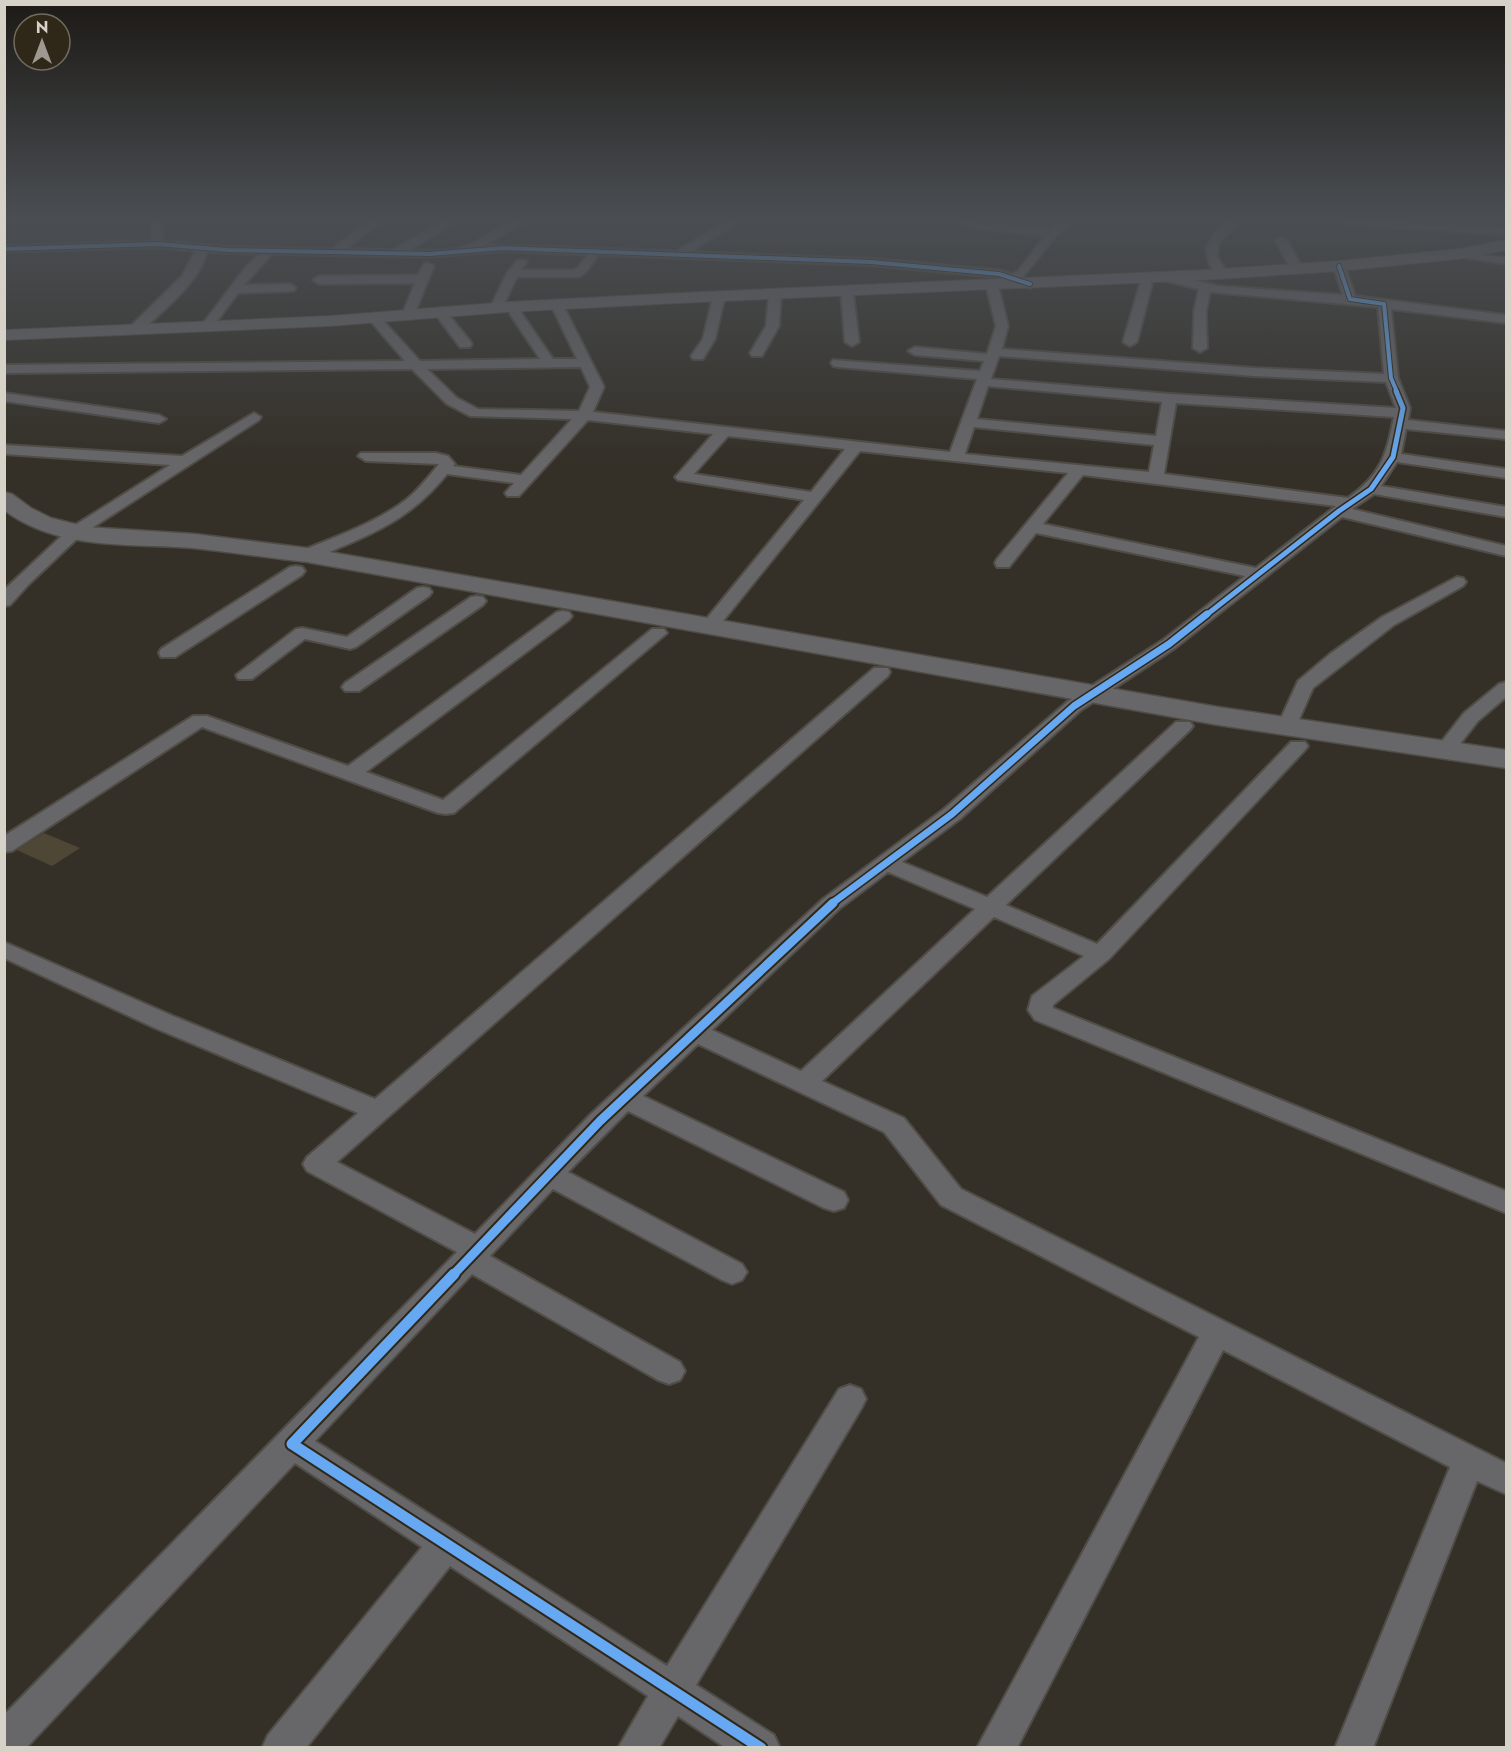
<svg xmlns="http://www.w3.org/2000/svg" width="1511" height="1752" font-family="Jost,sans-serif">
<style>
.building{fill:#4f4736}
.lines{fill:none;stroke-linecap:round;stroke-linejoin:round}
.street-casing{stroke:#504c46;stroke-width:4}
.secondary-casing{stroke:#504c46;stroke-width:2}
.primary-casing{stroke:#504c46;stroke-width:3}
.street{fill:#676669;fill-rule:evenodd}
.secondary{fill:#6a686b;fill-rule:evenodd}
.primary{fill:#676668;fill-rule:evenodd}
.cycleway-far4-casing{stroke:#2f2819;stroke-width:6}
.cycleway-far3-casing{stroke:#2f2819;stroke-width:8}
.cycleway-far2-casing{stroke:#2f2819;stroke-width:10}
.cycleway-far1-casing{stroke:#2f2819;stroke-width:13}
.cycleway-casing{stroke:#2f2819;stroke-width:15}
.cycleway-far4{stroke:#66a8f1;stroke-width:4}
.cycleway-far3{stroke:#66a8f1;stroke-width:5}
.cycleway-far2{stroke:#66a8f1;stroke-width:7}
.cycleway-far1{stroke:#66a8f1;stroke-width:9}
.cycleway{stroke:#66a8f1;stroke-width:11}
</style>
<rect width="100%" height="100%" fill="#343028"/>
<!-- building -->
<path class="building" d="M44,833L80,848L52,866L17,850Z"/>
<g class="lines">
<!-- street casing -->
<g class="street-casing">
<path id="street" d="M4,217H37L38,219L33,222L7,220Z
M151,217H161L163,241L227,247L332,249L373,217H457L456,222L409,250C427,251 453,252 469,245C491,235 509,217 533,217L485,245L677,251L733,217H746L690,252L871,259L999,270L1011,274L1018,271L1045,236L981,229L956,222V218L982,223L1050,229L1066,217H1078L1056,236L1022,278L1036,284L1030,288L998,277L871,265L598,255L586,272L579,277H517L502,308L496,312L490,308L507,273L517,260H525L527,262L521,270H573L578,268L587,255L503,251L429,257L272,254L244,285L290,284L296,288L294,291L238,293L212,328L208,329L202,325L245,268L259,254L207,252C199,283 164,309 142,331L137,332L131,328L132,325L182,276L195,251L158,247L4,252V246L152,241ZM382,221L439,223L393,250L346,249Z
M264,217L257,221L252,218V217Z
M1232,217H1244L1219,242L1217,256L1228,274L1222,278L1218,277L1209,264L1206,248L1214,233Z
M1348,219L1506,229V235L1344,224L1343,222Z
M1281,237L1287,240L1303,269L1301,271L1297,273L1291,269L1275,240Z
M1458,251L1506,258V264L1454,256L1452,254Z
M428,263L434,266L414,315L408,319L402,315L415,283L319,284L313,280L319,276L418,275L424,264Z
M1339,263L1345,266L1355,296L1506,315V323L1391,309L1398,378L1410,408L1408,420L1506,431V439L1406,429L1401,454L1506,469V478L1397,462L1381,486L1506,507V517L1374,494L1352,509L1506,546V556L1342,517L1175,648L1081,710L960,819L902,862L987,897L1176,722H1190L1193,726L1190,730L1006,905L1097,944L1291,742H1305L1308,746L1305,750L1109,959L1053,1005V1008L1506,1191V1213L1035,1020L1028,1010L1032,996L1084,956L994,917L822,1081L904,1118L961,1189L1506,1463V1494L1477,1481L1373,1748H1335L1450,1467L1223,1350L1017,1748H977L1199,1337L941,1205L884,1132L698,1044L643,1096L844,1192L848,1200L844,1208L834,1211L824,1208L628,1111L568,1172L742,1264L747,1272L742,1280L732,1284L722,1280L553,1189L490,1256L680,1362L685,1371L680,1380L669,1384L658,1380L472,1274L315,1441L667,1666L839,1389L850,1385L861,1389L866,1399L861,1409L696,1685L774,1735L780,1748H726L678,1716L659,1748H618L648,1696L450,1566L306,1748H262L268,1735L422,1547L295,1463L26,1748H4V1715L457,1252L307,1171L303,1164L307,1157L358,1113L155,1028L4,958V942L173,1016L375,1099L874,668H888L890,672L888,676L337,1162L475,1234L591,1114L823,899L944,809L1067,702L1163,640L1245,576L1036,533L1009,567H997L995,563L997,559L1068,473L860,451L715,631H703L700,627L703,623L804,500L678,480L675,477L678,474L713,434L588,420L519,496H507L505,493L514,483L447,474C417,511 388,527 346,545C333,550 320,557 307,560L301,559L299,555L301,551C337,536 376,523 407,499C419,489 429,476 439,464L366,461L358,456L361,453H436L448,456L455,464L453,466L521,475L572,419L470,416L447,404L412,369L4,373V365L405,361L368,318L374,314L378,315L420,361L540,359L510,314L509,307L515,303L521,307L522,314L553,359H577L551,305L557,301L563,305L604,387L593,412L950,452L977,379L838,367L833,366L831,363L833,360L980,371L984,361L915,355L908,351L915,347L987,354L996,326L986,285L992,281L998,285L1008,326L1002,349L1254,368L1384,374L1378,307L1210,292L1206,311L1207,348L1200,352L1193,348L1194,311L1199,289L1161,280L1159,277L1165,273L1218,286L1343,295L1333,266ZM999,356L1254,376L1386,382L1396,408L1170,394L991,379ZM581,367L590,387L579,411L478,409L457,398L427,369ZM988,386L1162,402L1156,436L977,419ZM1176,403L1394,417C1386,455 1382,474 1348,498L1164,474ZM974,427L1154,445L1149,472L965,454ZM728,436L845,449L811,492L694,474ZM1083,475L1336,506L1256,568L1043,524ZM888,872L975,909L801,1071L712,1030L839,909Z
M1141,274L1145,275L1152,284L1137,342L1130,346L1123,342L1140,284L1135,278Z
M847,288L853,292L859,342L852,346L845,342L841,292Z
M775,290L781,294L779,326L762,356H752L750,353L766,326L769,294Z
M719,292L725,296L715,339L703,359H693L691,356L703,339L713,296Z
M440,308L444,309L470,341L472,344L470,347H460L436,315L434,312Z
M4,393L159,415L166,419L159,423L4,401Z
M254,413L261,417L259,420L81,535L29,584L10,605L4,606V590L69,529L170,465L4,454V445L182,456Z
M296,566L302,567L305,571L302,575L175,657H161L159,653L161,649L290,567Z
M1457,577L1463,578L1466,582L1463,586L1394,625L1313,688L1294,731H1280L1277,727L1298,681L1330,654L1382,617Z
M423,587L429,588L432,592L429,596L356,647L350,649L305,639L252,679H238L236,675L296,629L302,628L347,637L417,588Z
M477,596L483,597L486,601L483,605L359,691H345L342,687L345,683L471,597Z
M563,611L569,612L572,616L569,620L366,772L443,800L652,629H664L667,633L454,813L446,814L438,813L202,727L12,851L4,852V836L193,716H207L348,766L557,612Z
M1506,682V697L1478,721L1452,754H1438L1435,750L1464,713L1499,684Z"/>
</g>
<!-- secondary casing -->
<g class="secondary-casing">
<path id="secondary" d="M1506,240V250L1458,259L1339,271L1202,280L679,303L508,312L330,326L4,340V330L330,316L508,302L679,293L1202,270L1339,261L1458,249Z"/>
</g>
<!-- primary casing -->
<g class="primary-casing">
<path id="primary" d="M4,492L12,494L31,508L51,518L87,527L195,534L307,548L1218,707L1506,750V768L1218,725L307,562C269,558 231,552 192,548C130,543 58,551 4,510Z"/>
</g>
<!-- street -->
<use href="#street" class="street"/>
<!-- secondary -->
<use href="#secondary" class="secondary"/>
<!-- primary -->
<use href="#primary" class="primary"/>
<!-- cycleway-far4 casing -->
<g class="cycleway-far4-casing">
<path id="cycleway-far4" d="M4,249L158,244L227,250L429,254L503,248L871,262L999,274L1030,284
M1339,266L1350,299L1384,304L1391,378L1397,392"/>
</g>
<!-- cycleway-far3 casing -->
<g class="cycleway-far3-casing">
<path id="cycleway-far3" d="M1205,616L1339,511L1371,489L1393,457L1403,408L1396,391"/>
</g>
<!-- cycleway-far2 casing -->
<g class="cycleway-far2-casing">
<path id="cycleway-far2" d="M831,904L952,814L1074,706L1169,644L1207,614"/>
</g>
<!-- cycleway-far1 casing -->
<g class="cycleway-far1-casing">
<path id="cycleway-far1" d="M453,1275L600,1121L833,903"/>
</g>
<!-- cycleway casing -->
<g class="cycleway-casing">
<path id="cycleway" d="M454,1274L292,1444L761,1748"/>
</g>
<!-- cycleway-far4 -->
<use href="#cycleway-far4" class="cycleway-far4"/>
<!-- cycleway-far3 -->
<use href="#cycleway-far3" class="cycleway-far3"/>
<!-- cycleway-far2 -->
<use href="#cycleway-far2" class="cycleway-far2"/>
<!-- cycleway-far1 -->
<use href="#cycleway-far1" class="cycleway-far1"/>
<!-- cycleway -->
<use href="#cycleway" class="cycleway"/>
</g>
<!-- sky -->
<linearGradient id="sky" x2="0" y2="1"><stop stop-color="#1d1a16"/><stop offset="0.47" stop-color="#4a4e53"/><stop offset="1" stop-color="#4a4e53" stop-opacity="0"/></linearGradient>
<rect width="1511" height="463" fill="url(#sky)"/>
<!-- border -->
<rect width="1511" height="1752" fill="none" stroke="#d6d2c8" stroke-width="12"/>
<!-- north arrow -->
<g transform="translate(42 42)"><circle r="28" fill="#2f2819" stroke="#726c5f" stroke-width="1.5"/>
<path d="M0-4.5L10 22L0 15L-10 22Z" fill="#9d9990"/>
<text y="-9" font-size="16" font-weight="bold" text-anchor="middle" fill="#d6d2c8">N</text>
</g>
</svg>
